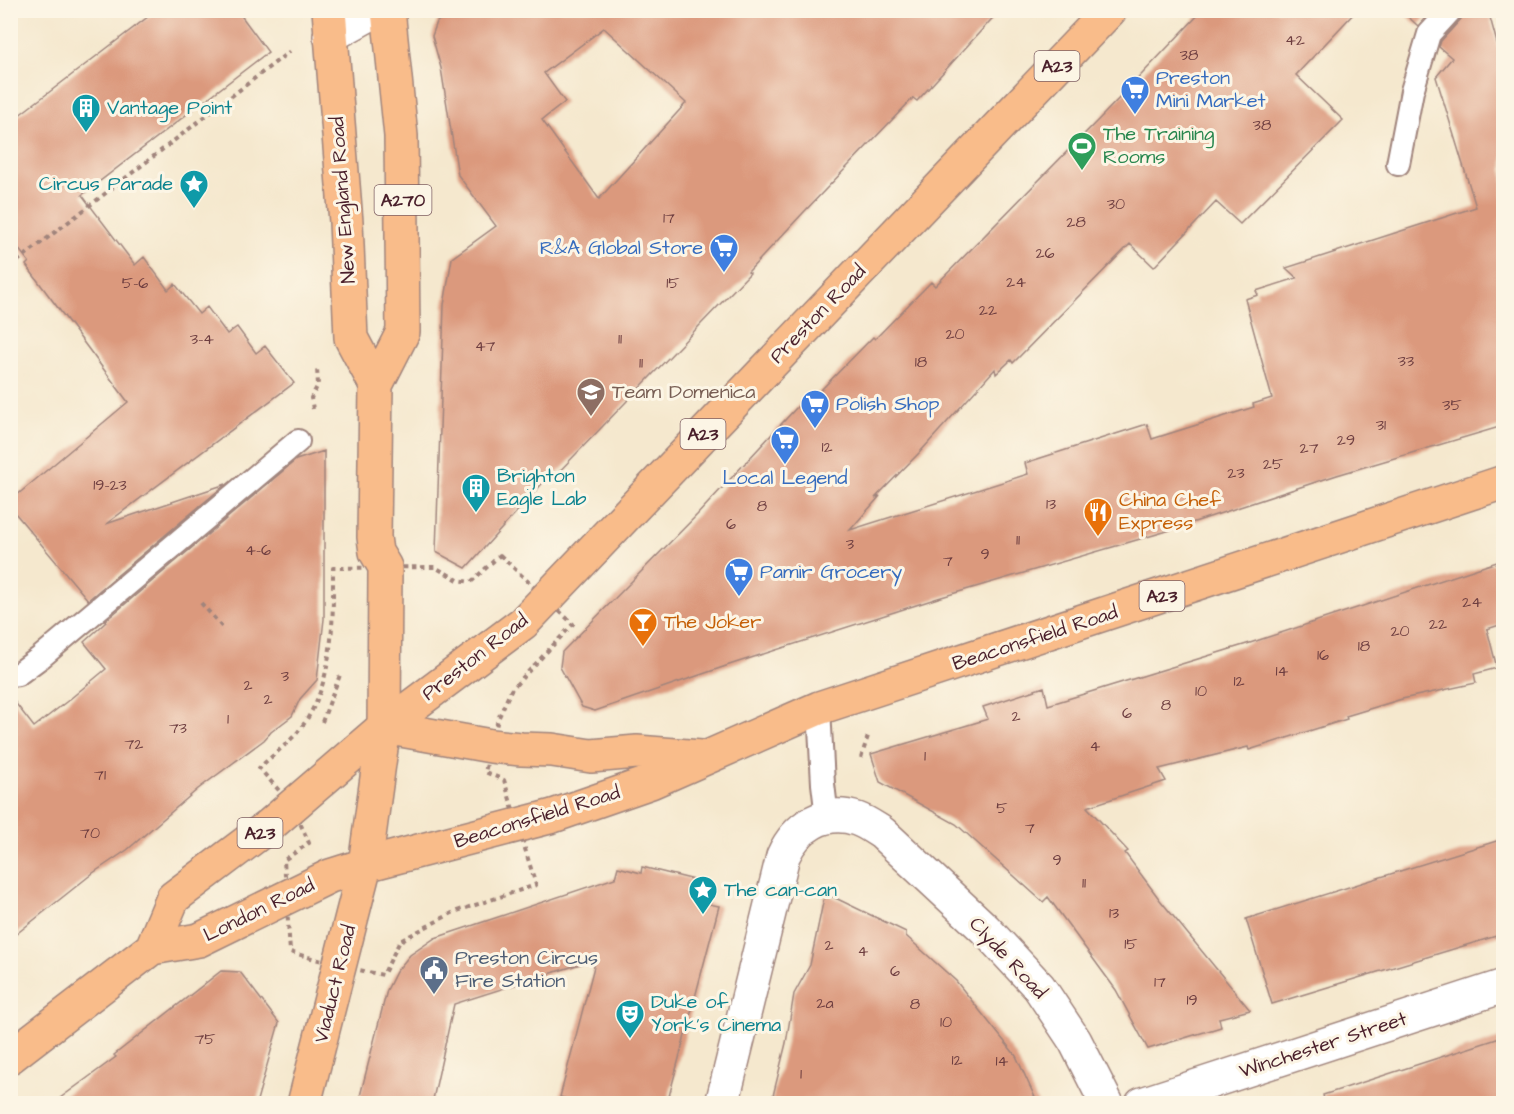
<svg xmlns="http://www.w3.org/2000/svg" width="1514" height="1114" font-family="'Architects Daughter',sans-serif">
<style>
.building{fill:#db997d;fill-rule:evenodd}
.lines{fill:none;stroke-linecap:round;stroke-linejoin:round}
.lane-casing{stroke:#a0847c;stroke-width:26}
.street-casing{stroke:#a0847c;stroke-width:36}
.primary-casing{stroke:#a0847c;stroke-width:36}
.highway-casing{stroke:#a0847c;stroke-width:36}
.path{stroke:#a0847c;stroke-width:4;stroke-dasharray:4.5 4.5;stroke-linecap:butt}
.lane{stroke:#fff;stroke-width:22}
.street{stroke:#fff;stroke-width:33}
.primary{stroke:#f9bc8a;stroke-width:33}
.highway{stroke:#f9bc8a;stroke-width:33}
.labels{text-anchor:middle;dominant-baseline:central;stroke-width:6;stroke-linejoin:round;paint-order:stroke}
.number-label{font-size:16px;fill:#6e3e40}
.shield{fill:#fcf5e5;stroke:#7f5f63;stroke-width:1.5}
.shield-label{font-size:18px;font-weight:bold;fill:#4a1f2b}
.shop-label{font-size:20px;fill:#366cbe;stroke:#fcf5e5;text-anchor:start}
.culture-label{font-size:20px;fill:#0d838f;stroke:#fcf5e5;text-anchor:start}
.leisure-label{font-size:20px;fill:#27864d;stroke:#fcf5e5;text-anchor:start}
.street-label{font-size:20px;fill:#4a1f2b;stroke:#fcf5e5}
.education-label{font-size:20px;fill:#785e54;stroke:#fcf5e5;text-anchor:start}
.food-label{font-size:20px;fill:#c56008;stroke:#fcf5e5;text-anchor:start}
.service-label{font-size:20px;fill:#4e5e75;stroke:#fcf5e5;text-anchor:start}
</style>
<rect width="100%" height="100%" fill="#fcf5e5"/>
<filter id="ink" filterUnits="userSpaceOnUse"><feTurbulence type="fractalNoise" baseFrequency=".0167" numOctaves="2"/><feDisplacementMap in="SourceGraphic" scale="12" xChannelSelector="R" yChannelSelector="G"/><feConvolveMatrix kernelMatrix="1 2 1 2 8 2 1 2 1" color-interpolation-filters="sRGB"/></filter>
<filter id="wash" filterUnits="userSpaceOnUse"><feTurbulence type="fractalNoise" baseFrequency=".008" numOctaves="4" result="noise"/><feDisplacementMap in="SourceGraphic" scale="24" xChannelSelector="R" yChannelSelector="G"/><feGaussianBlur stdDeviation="1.35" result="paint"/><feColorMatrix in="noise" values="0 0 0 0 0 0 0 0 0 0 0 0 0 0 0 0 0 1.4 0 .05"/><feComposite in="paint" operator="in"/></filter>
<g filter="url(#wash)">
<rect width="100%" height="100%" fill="#f5e8ce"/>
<g id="blocks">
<!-- building -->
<path class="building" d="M157,10H237L268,52L82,195L135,265L144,257L168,290L175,284L199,314L207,307L227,334L237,327L256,353L265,346L294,383L106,524L226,484L88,600L10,507V501L128,402L26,265L29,262L10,238V122Z
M453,10H1000L917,101L913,98L803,213L748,272L750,273L552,479L549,476L466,568L436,552L444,305L452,258L496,226L458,175L441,68L432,36L437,22ZM604,28L686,103L599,199L542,120L565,102L544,73Z
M1203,10H1357L1296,75L1343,120L1240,224L1216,202L1154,267L1130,244L1013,363L1011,360L996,374L995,369L920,452L875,498L880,496L850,530L1028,474L1025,463L1147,424L1152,439L1254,407L1253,404L1272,398L1245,299L1258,295L1256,291L1297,278L1286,268L1476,207L1436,77L1452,58L1439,47L1441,41L1461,19L1464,10H1488L1503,65V426L1337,475L1164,532L938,598L726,666L595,711L582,707L560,667L562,652L697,515L811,392L816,395L873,337L875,339L931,282L935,286L1104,114Z
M1401,10H1432L1418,26Z
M324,451V619L317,680L300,699L292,716L271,732L264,740L198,789L127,850L93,873L10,939V696L34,727L70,699L106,669L84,642L106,622L105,621L296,460Z
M1503,560V624L1487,629L1497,668L1474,674L1476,683L1402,699L1346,716L1347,719L1249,750L1248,747L1159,769L1166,781L1087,807L1128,851L1125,853L1160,900L1250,1010L1219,1018L1221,1027L1148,1049L1116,990L1048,897L1043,902L956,824L880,782L871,754L988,719L983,707L1044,687L1048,705L1250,643Z
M1503,839V934L1272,1004L1246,919Z
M618,867L641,873L642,867L699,881L694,901L719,906L667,1104H585L560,1097L596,959L454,1004L432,1104H358L387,990L396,972L410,955L435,938L615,878Z
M825,893L906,932V936L956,981L1016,1056L1038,1104H771L786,1043L794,994L810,965Z
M221,971L240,972L279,1023L256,1104H52L116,1057L114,1055Z
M1503,1037V1104H1325L1323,1095Z"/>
</g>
</g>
<g filter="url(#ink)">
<use href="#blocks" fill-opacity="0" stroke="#a0847c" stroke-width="1.5"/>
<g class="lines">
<!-- lane casing -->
<g class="lane-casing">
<path id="lane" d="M1398,164L1412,91L1429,34L1451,10
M10,675L18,674L41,657L298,441
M819,708L823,784L827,817"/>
</g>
<!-- street casing -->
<g class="street-casing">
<path id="street" d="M330,36L377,10
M722,1104L783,856C796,827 824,808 857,819C866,822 874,828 882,833L985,929L1039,987L1075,1041L1107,1104
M1142,1104L1504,986"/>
</g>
<!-- primary casing -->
<g class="primary-casing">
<path id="primary" d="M329,10L346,222L351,338L376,385
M384,727L385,567L376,552L374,537L376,385L403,332L401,136L388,10"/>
</g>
<!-- highway casing -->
<g class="highway-casing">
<path id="highway" d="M384,727L491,746L521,749L552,750L591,756L637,752L701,757
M152,948L173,898L270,825L384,727L523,623L1110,10
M10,1057L152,948L199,940L330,876L365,865L553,816L651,782L819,708L1504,482
M304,1104L365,865L384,727"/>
</g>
<!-- path -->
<path class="path" d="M10,267L290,51
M313,409L311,398L318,385L317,368
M500,555L573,624L511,690L498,719L485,772L504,780L536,885L454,912L400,941L383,975L340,966L290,952L284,860L309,843L292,805L259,768C272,756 286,745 297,733C335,687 333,623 333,568L435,567L458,580L471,582Z
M201,603L224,629
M322,722L340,675
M861,758L868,736"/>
<!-- lane -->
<use href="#lane" class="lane"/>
<!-- street -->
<use href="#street" class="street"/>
<!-- primary -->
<use href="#primary" class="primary"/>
<!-- highway -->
<use href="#highway" class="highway"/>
</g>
</g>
<!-- icons -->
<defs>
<g id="supermarket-pin" transform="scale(1.5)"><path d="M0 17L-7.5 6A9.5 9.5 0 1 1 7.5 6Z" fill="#3f7fe0" stroke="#fcf5e5"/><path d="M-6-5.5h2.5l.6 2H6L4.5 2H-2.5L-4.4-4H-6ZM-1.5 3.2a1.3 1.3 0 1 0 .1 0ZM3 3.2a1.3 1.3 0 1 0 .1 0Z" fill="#fff"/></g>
<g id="building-pin" transform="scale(1.5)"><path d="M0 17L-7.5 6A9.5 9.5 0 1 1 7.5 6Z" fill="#0f9aa8" stroke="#fcf5e5"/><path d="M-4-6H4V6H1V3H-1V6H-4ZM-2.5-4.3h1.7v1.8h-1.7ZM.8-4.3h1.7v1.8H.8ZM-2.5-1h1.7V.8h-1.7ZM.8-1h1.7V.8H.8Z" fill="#fff"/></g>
<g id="stadium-pin" transform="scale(1.5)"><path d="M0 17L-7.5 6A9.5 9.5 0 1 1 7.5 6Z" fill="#2e9e5b" stroke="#fcf5e5"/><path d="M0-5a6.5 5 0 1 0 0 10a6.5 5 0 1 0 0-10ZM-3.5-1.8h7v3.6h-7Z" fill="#fff"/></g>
<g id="sight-pin" transform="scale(1.5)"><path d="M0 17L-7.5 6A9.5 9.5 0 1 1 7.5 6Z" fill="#0f9aa8" stroke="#fcf5e5"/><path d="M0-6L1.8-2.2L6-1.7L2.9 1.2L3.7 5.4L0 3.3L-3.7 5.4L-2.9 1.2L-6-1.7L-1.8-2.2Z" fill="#fff"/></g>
<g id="university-pin" transform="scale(1.5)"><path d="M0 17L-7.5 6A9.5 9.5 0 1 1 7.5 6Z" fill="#8d6e63" stroke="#fcf5e5"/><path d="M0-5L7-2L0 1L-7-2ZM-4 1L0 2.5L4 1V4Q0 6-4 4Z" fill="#fff"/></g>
<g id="restaurant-pin" transform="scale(1.5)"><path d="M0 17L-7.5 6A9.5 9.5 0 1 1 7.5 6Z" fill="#e8710a" stroke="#fcf5e5"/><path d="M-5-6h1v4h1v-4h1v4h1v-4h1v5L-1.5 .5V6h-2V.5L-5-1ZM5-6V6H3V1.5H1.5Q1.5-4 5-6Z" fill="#fff"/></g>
<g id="bar-pin" transform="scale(1.5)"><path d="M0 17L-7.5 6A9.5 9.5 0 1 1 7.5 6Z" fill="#e8710a" stroke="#fcf5e5"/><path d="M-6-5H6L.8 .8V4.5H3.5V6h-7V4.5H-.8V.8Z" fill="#fff"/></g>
<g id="civic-pin" transform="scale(1.5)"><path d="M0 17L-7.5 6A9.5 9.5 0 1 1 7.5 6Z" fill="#5c6f8a" stroke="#fcf5e5"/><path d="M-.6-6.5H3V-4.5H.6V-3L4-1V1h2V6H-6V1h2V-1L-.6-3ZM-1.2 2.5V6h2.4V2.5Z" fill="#fff"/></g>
<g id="theatre-pin" transform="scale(1.5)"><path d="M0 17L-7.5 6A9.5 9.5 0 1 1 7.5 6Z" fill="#0f9aa8" stroke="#fcf5e5"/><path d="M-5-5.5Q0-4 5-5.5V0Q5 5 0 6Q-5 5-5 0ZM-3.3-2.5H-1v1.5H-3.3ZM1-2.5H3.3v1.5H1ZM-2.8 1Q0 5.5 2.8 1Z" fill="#fff"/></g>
</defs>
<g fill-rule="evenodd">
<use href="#supermarket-pin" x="1135" y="90"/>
<use href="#building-pin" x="86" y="108"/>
<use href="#stadium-pin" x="1082" y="146"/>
<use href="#sight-pin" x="194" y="184"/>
<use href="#supermarket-pin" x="724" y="248"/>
<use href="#university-pin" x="591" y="392"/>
<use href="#supermarket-pin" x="815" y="404"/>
<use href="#supermarket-pin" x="785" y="440"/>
<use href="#building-pin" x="476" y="488"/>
<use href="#restaurant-pin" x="1098" y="512"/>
<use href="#supermarket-pin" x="739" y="572"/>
<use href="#bar-pin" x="643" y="622"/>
<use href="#sight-pin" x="703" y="890"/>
<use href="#civic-pin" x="434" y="970"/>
<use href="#theatre-pin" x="630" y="1014"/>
</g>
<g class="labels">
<!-- number labels -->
<g class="number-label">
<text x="1295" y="40">42</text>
<text x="1189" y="55">38</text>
<text x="1262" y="125">38</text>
<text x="1116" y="204">30</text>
<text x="669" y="218">17</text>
<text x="1076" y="222">28</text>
<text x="1045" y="253">26</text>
<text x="1016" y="282">24</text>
<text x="135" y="283">5-6</text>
<text x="673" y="283">15</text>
<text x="988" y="310">22</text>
<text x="955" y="334">20</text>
<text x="202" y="339">3-4</text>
<text x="620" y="339">11</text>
<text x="485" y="346">47</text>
<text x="1406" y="361">33</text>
<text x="921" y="362">18</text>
<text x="641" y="363">11</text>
<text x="1452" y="405">35</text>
<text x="1381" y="425">31</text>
<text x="1346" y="440">29</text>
<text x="827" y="447">12</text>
<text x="1309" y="448">27</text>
<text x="1273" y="464">25</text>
<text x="1236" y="473">23</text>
<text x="110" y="485">19-23</text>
<text x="1051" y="504">13</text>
<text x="762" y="506">8</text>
<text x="731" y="524">6</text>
<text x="1018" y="540">11</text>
<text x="850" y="544">3</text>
<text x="258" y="550">4-6</text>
<text x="985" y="554">9</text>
<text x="948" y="561">7</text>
<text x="1472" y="602">24</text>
<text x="1438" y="624">22</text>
<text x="1400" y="631">20</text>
<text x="1364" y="646">18</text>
<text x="1323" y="655">16</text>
<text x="1282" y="671">14</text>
<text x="285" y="676">3</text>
<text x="1239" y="681">12</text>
<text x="248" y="685">2</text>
<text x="1201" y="691">10</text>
<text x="268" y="699">2</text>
<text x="1166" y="705">8</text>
<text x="1127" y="713">6</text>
<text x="1016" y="716">2</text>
<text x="228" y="719">1</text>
<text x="178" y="728">73</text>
<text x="134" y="744">72</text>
<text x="1095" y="746">4</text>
<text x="925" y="756">1</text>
<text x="100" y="775">71</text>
<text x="1002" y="808">5</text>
<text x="1030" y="828">7</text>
<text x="90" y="833">70</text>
<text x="1057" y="860">9</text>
<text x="1084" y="883">11</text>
<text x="1114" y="913">13</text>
<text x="1131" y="944">15</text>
<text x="829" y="945">2</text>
<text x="863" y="951">4</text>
<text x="895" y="971">6</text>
<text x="1160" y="982">17</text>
<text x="1192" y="1000">19</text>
<text x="825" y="1003">2a</text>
<text x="915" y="1004">8</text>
<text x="946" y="1022">10</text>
<text x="205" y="1039">75</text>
<text x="957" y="1060">12</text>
<text x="1002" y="1061">14</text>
<text x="801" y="1074">1</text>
</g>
<!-- shield labels -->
<g class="shield">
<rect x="1034.5" y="51" width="45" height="30" rx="4.5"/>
<rect x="374.5" y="185" width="57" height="30" rx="4.5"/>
<rect x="680.5" y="419" width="45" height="30" rx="4.5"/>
<rect x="1139.5" y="581" width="45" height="30" rx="4.5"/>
<rect x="237.5" y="818" width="45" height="30" rx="4.5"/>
</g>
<g class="shield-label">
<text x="1057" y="66">A23</text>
<text x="403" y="200">A270</text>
<text x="703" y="434">A23</text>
<text x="1162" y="596">A23</text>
<text x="260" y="833">A23</text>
</g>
<!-- shop labels -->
<g class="shop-label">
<text x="1156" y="78">Preston<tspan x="1156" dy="23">Mini Market</tspan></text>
<text x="703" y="248" text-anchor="end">R&amp;A Global Store</text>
<text x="836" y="404">Polish Shop</text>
<text x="785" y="478" text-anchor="middle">Local Legend</text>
<text x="760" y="572">Pamir Grocery</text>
</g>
<!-- culture labels -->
<g class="culture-label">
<text x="107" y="108">Vantage Point</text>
<text x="173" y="184" text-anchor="end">Circus Parade</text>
<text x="497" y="476">Brighton<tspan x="497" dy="23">Eagle Lab</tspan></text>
<text x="724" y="890">The can-can</text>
<text x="651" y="1002">Duke of<tspan x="651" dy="23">York's Cinema</tspan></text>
</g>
<!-- leisure labels -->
<g class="leisure-label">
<text x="1103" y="134">The Training<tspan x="1103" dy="23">Rooms</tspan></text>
</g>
<!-- street labels -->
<g class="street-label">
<text transform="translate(343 200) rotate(-94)">New England Road</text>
<text transform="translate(818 314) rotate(-46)">Preston Road</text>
<text transform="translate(1035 638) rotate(-18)">Beaconsfield Road</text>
<text transform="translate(475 657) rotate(-38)">Preston Road</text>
<text transform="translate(537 817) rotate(-17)">Beaconsfield Road</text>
<text transform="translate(259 910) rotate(-26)">London Road</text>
<text transform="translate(1008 958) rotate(47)">Clyde Road</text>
<text transform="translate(335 984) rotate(-76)">Viaduct Road</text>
<text transform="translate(1323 1045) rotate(-18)">Winchester Street</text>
</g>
<!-- education labels -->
<g class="education-label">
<text x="612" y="392">Team Domenica</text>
</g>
<!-- food labels -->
<g class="food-label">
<text x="1119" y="500">China Chef<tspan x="1119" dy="23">Express</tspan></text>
<text x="664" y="622">The Joker</text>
</g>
<!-- service labels -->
<g class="service-label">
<text x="455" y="958">Preston Circus<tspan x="455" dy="23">Fire Station</tspan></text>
</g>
</g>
<!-- margin -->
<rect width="1514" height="1114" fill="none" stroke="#fcf5e5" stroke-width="36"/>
</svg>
